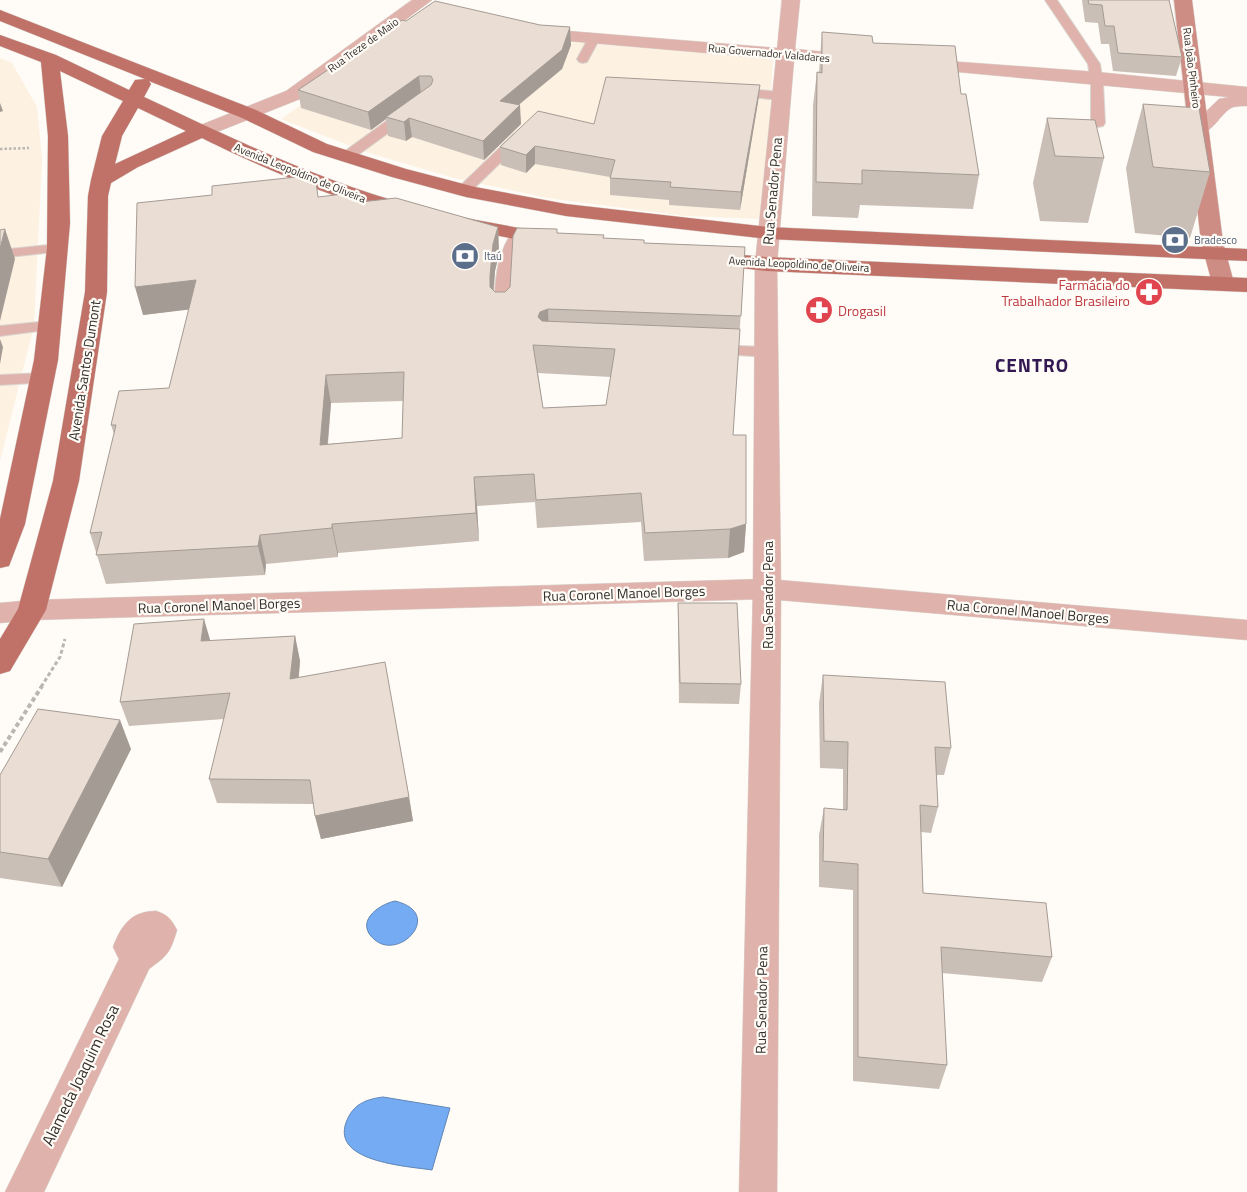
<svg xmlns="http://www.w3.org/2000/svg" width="1247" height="1192" font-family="'Titillium Web',sans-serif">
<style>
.built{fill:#fdf1e2}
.water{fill:#74abf2;stroke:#6086b6}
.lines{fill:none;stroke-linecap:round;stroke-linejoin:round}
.service-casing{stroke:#dad6d1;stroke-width:2}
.minor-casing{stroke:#dad6d1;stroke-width:1}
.tertiary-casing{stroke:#dad6d1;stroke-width:1}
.secondary-casing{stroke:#dad6d1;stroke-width:1}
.primary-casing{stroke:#dad6d1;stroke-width:1}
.path-far2{stroke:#bab6b1;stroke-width:2.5;stroke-dasharray:2.5 2;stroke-linecap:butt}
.path-far1{stroke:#bab6b1;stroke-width:3;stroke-dasharray:4 2.5;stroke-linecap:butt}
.path{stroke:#bab6b1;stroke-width:4;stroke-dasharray:4.5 3;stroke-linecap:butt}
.service{fill:#dfb2ab;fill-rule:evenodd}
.minor{fill:#dfb2ab;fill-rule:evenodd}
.tertiary{fill:#dfb2ab;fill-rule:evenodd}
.secondary{fill:#ce8d84;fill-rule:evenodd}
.primary{fill:#c07268;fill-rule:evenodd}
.wall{fill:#c9bfb6;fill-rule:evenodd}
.shaded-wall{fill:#a49b94}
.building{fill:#eaded4;stroke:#a49b94;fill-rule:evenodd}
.labels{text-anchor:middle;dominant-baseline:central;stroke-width:4.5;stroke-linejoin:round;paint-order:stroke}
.far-street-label{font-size:11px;fill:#322e29;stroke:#fffbf6}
.far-service-label{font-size:11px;fill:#4e5e75;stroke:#fffbf6;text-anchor:start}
.street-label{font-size:14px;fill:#322e29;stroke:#fffbf6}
.health-label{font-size:14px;fill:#be3a42;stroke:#fffbf6;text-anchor:end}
.near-street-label{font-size:16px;fill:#322e29;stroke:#fffbf6}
.district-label{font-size:19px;font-weight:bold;letter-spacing:1px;fill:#321952;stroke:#fffbf6}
</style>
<rect width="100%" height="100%" fill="#fffbf6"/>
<!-- built -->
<path class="built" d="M435,13L507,32L591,44L756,54L773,60L764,219L685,216L547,198L454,178L369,153L281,119Z
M0,58L12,63L37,107L42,159L34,326L0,461Z"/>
<!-- water -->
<path class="water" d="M395,901C445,913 400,961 375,940C354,923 377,905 395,901Z
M383,1097L450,1108L432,1170C407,1166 326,1162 348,1118C355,1103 368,1099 383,1097Z"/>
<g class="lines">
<!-- service casing -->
<g class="service-casing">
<path id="service" d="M1045,0H1057L1100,64L1103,84L1105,123L1103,126L1098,127L1091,123V84L1088,64Z
M594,34L600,38L587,62L583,63L579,62L577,59L590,35Z
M735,88L781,92L787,96L781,100L730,95L729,92L730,89Z
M408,108L413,109L415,112L413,115L351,160H341L339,157L341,154L403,109Z
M519,133L524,134L526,137L524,140L469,193H459L457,190L459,187L514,134Z
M518,230L523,231L525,234L513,263L510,315L507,318H497L494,315C495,285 495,257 513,231Z
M58,244L63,245L65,248L63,251L0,258V250Z
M49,321L54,323L57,326L54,329L0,336V326Z
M713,345L767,347L773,349L775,352L773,355L767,357L707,353L705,350L707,347Z
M43,373L49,374L51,378L49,382L0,385V375Z"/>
</g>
<!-- minor casing -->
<g class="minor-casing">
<path id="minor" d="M782,0H800L795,49L857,55L863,56L866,60L863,64L857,65L794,60L777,264L781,589L777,1192H739L753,589L755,264L776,59L568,41L528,34L525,30L528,26L534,25L568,31L777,48Z
M920,59L1097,72L1247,87V106C1242,106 1235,106 1231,108C1217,117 1212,137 1193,132L1190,128L1193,124L1219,99L1229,97L914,68L911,64L914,60Z
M156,911C168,915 171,919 177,930C170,953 168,955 149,969L44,1192H5L119,959L113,947C121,926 131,911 156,911Z"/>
</g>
<!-- tertiary casing -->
<g class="tertiary-casing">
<path id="tertiary" d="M412,0H432L300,99L207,136L200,138L193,136L190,132L193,128L286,91Z
M767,579L1247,620V640L767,599L32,620L0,623V603L32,600Z"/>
</g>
<!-- secondary casing -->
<g class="secondary-casing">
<path id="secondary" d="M1174,0H1192L1223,242L1234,283L1231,288L1223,290L1215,288L1212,283L1201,242Z"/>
</g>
<!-- primary casing -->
<g class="primary-casing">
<path id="primary" d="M0,10L256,110L327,144L406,169L475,187L566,204L768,227L1247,249V261L768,239L566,216L466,197L392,177L313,152L242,118L149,81L151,84L144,97C232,138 319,181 413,206L416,210L413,214C381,222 237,156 202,138L138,167L111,183L108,196L107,292L79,481L46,610L10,671L0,674V639L18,609L53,481L85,292L88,196L91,180L102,136L123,101L60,71L68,136L70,223L58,360L25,524L9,566L0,568V519L34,360L47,248L48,136L41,62L0,46V35L56,55L129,90L135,80L145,79L0,21ZM138,108L186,131L115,164L122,136Z
M460,217L551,234L559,235L562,240L559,245L551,246L453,227L449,223L453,219Z
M707,252L766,257L1247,278V292L766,271L699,263L696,258L699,253Z"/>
</g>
<!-- path-far2 -->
<path class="path-far2" d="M0,149L29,148"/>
<!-- path-far1 -->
<path class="path-far1" d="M41,687L60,657L65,639"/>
<!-- path -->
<path class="path" d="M0,752L42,686"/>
<!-- service -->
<use href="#service" class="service"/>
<!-- minor -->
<use href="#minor" class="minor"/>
<!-- tertiary -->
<use href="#tertiary" class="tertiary"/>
<!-- secondary -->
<use href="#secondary" class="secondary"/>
<!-- primary -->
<use href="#primary" class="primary"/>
</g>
<!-- wall -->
<path class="wall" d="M1082,0H1169L1182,57L1176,76L1113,71L1109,44H1101L1098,23L1085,22Z
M406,21L570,27L571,45L562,69L519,105L521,124L484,160L412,137L406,141L388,136L386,119L371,130L301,108L298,90Z
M822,32L873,43L961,94L979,175L973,209L860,205L858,218L812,216L813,105L817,72H819Z
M760,85L758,102L740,210L669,205V200L610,195V177L535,164L526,173L501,165L500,147L594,124Z
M1143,104L1210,172L1190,238L1135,233L1126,168Z
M1047,118L1104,158L1088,223L1040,221L1033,183Z
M319,197L361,202L498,227L499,254L495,271L494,291L495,292H505L510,287L557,229V233L644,243L745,247L733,435L746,524L744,552L728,558L644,561L641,522L537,528L535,502L477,506L479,541L338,553V557L266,564L265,575L106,584L90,533L114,434L111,425L169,388L189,309L143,315ZM538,373L611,377L606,405L543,408ZM403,401L402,438L328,444L331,403Z
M678,603L741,684L739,704L679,703L678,623Z
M295,636L300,661L299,677L409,797L413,821L321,839L315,816L313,804L217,803L209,779L224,719L129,726L120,702L210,641Z
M823,675L951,748L944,775H936L938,807L931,833L921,832L923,893L1052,957L1042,982L942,973L947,1065L939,1089L853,1081V890L819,887V835L824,808L843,810V769L820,768L819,703Z
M131,749L62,887L0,878V775Z"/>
<!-- shaded-wall -->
<path class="shaded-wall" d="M570,27L571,45L562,69L501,119L500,101Z
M419,76L421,94L386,117V119L371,130L368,112Z
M760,85L758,102L740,210L741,192Z
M0,103L3,111L0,112Z
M520,105L521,124L484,160L483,141Z
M409,118L412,137L406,141L404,122Z
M535,146V164L526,173V155Z
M498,227L499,254L495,271L492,304L490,287V276L493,244Z
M5,229L15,259L0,321V238Z
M196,280L202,308L143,315L135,287Z
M548,309L549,337L538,317L540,312Z
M0,339L3,347L0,364Z
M326,375L331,403L325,473L320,445Z
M474,477L477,506L479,541L476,513Z
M332,524L338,553V557L332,528Z
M746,524L744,552L728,558L730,529Z
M260,535L266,564L265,575L258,546Z
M204,619L211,643L201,641Z
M295,636L300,661L296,703L290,679Z
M120,720L131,749L62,887L48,859Z
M409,797L413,821L321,839L315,816Z"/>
<!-- building -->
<path class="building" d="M1088,0H1169L1182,57L1118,53L1114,26H1105L1102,5L1089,4Z
M435,1L540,25L570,27L562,50L500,101L520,105L483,141L409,118L404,122L386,117L431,85L433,80L431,76H419L368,112L298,90L402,20L406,21Z
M822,32L872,36L873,43L955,46L961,94H966L979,175L862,170V184L816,182L817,72L822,73Z
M606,77L760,85L741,192L670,187L671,182L610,178L615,160L535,146L526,155L500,147L538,111L594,124Z
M1143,104L1199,108L1210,172L1153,167Z
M1047,118L1095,120L1104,158L1055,156Z
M315,175L318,197L360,192L361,202L396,198L498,227L493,244L490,276V287L495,292H505L510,287L513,236L517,228L557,229V233L604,235L603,238L644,240V243L745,247L741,316L548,309L540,312L538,317L542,321L740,329L733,435H746V524L730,529L645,533L641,493L536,500L534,474L474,477L476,513L332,524V528L260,535L258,546L96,555L102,532L90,533L116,425H111L119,391L169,388L196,280L135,287L137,203L212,195V186ZM533,345L615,349L606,405L543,408ZM404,372L402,438L320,445L326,375Z
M5,229L0,249V230Z
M678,603H737L741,684L680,683Z
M204,619L201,641L295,636L290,679L385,662L409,797L315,816L310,780L209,779L230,693L120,702L134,624Z
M823,675L945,682L951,748L935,747L938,807L920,805L923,893L1046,903L1052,957L941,947L947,1065L858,1057V864L823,861L824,808L847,810L848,742L824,741Z
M38,709L120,720L48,859L0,852V775Z"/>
<!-- icons -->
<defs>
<g id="bank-disc" transform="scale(1.4375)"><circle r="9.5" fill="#5c6f8a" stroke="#fffbf6"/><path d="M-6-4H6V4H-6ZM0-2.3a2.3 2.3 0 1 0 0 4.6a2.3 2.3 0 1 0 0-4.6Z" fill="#fff"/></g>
<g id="pharmacy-disc" transform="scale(1.4375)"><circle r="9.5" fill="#e0444e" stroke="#fffbf6"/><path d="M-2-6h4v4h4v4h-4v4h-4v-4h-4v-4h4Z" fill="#fff"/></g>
</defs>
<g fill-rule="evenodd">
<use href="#bank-disc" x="1175" y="240"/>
<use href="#bank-disc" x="465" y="256"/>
<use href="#pharmacy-disc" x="1149" y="292"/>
<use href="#pharmacy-disc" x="819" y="310"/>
</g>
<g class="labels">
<!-- far-street labels -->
<g class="far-street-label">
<text transform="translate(363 45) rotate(-36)">Rua Treze de Maio</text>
<text transform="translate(769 53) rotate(5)">Rua Governador Valadares</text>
<text transform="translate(1192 68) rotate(83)">Rua João Pinheiro</text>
<text transform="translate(300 173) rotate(22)">Avenida Leopoldino de Oliveira</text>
<text transform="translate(799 264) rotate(3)">Avenida Leopoldino de Oliveira</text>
</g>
<!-- far-service labels -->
<g class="far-service-label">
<text x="1194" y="240">Bradesco</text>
<text x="484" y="256">Itaú</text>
</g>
<!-- street labels -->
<g class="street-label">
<text transform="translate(772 191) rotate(-85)">Rua Senador Pena</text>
<text transform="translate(84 370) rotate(-81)">Avenida Santos Dumont</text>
<text transform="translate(624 593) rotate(-2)">Rua Coronel Manoel Borges</text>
<text transform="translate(767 595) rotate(-90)">Rua Senador Pena</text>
<text transform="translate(219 605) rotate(-2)">Rua Coronel Manoel Borges</text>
<text transform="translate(1028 611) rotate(5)">Rua Coronel Manoel Borges</text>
<text transform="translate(761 1000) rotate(-89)">Rua Senador Pena</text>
</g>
<!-- health labels -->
<g class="health-label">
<text x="1130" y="284">Farmácia do<tspan x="1130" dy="16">Trabalhador Brasileiro</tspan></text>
<text x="838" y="310" text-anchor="start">Drogasil</text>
</g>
<!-- near-street labels -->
<g class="near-street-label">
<text transform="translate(80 1075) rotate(-64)">Alameda Joaquim Rosa</text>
</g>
<!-- district labels -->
<g class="district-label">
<text x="1032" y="364">CENTRO</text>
</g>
</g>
</svg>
